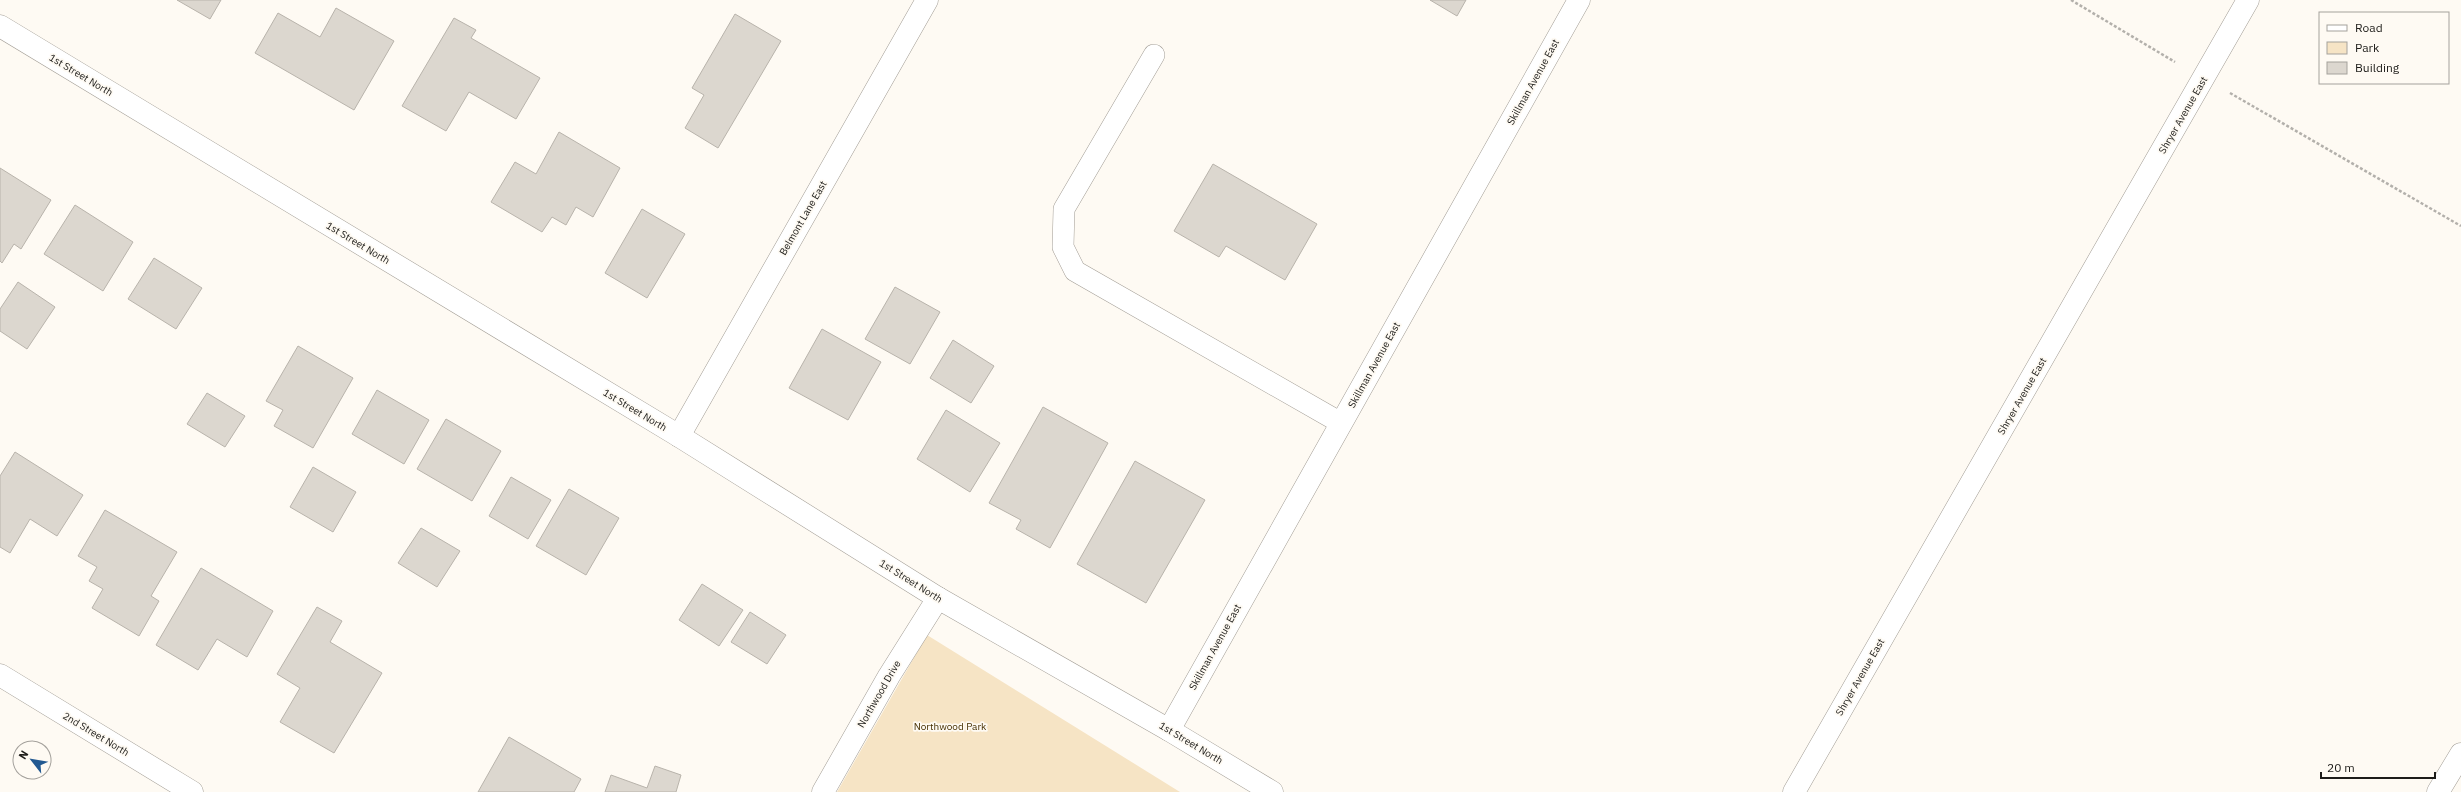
<svg xmlns="http://www.w3.org/2000/svg" width="2461" height="792" font-family="'IBM Plex Sans',sans-serif">
<style>
.green{fill:#f6e4c5}
.building{fill:#dcd7cf;stroke:#b8b3ab}
.lines{fill:none;stroke-linecap:round;stroke-linejoin:round}
.service-casing{stroke:#a29d95;stroke-width:22}
.minor-casing{stroke:#a29d95;stroke-width:23}
.tertiary-casing{stroke:#a29d95;stroke-width:23}
.path{stroke:#b3b0ab;stroke-width:2.5;stroke-dasharray:3 2;stroke-linecap:butt}
.service{stroke:#fff;stroke-width:21}
.minor{stroke:#fff;stroke-width:22}
.tertiary{stroke:#fff;stroke-width:22}
.labels{text-anchor:middle;dominant-baseline:central;stroke-width:3.5;stroke-linejoin:round;paint-order:stroke}
.street-label{font-size:10px;fill:#1d1c19;stroke:#fefaf3}
.park-label{font-size:10px;fill:#452f00;stroke:#fefaf3}
</style>
<rect width="100%" height="100%" fill="#fefaf3"/>
<!-- green -->
<path class="green" d="M927,635L1180,792H837Z"/>
<!-- building -->
<path class="building" d="M177,0H221L210,19Z
M1430,0H1466L1457,16Z
M336,8L394,41L354,110L255,53L278,13L320,37Z
M735,14L781,41L718,148L685,128L704,95L692,88Z
M454,18L476,30L471,38L540,78L516,119L469,92L446,131L402,106Z
M559,132L620,168L593,217L576,207L566,225L552,217L542,232L491,202L515,162L536,174Z
M1213,164L1317,224L1285,280L1226,246L1219,257L1174,231Z
M0,168L51,200L21,249L14,244L2,263L0,261Z
M75,205L133,242L103,291L44,254Z
M642,209L685,234L647,298L605,273Z
M154,258L202,288L176,329L128,299Z
M18,282L55,307L27,349L0,331V309Z
M895,287L940,312L910,364L865,339Z
M822,329L881,362L848,420L789,388Z
M953,340L994,366L971,403L930,378Z
M298,346L353,378L313,448L274,426L283,410L266,401Z
M377,390L429,420L404,464L352,434Z
M207,393L245,416L225,447L187,424Z
M1043,407L1108,443L1050,548L1016,529L1021,520L989,503Z
M946,410L1000,443L970,492L917,459Z
M446,419L501,451L472,501L417,469Z
M15,452L83,495L57,536L30,519L10,553L0,547V476Z
M1135,461L1205,500L1146,603L1077,564Z
M313,467L356,492L333,532L290,507Z
M511,477L551,500L528,539L489,516Z
M569,489L619,518L586,575L536,546Z
M105,510L177,552L151,596L159,601L139,636L92,608L103,589L89,581L97,567L78,556Z
M421,528L460,551L437,587L398,563Z
M201,568L273,611L247,657L217,639L198,670L156,645Z
M702,584L743,610L719,646L679,620Z
M317,607L342,621L330,642L382,673L334,753L280,722L300,688L277,674Z
M750,612L786,635L767,664L731,642Z
M509,737L581,779L574,792H478Z
M655,766L681,775L676,792H605L611,775L647,788Z"/>
<g class="lines">
<!-- service casing -->
<g class="service-casing">
<path id="service" d="M1154,55L1064,209L1063,247L1075,271L1341,423"/>
</g>
<!-- minor casing -->
<g class="minor-casing">
<path id="minor" d="M679,436L927,0
M0,675L192,792
M1169,730L1579,0
M823,792L889,676L938,598
M1794,792L2248,0
M2438,792L2461,754"/>
</g>
<!-- tertiary casing -->
<g class="tertiary-casing">
<path id="tertiary" d="M0,26L679,436L938,598L1169,730L1272,792"/>
</g>
<!-- path -->
<path class="path" d="M2071,0L2175,62
M2230,93L2461,226"/>
<!-- service -->
<use href="#service" class="service"/>
<!-- minor -->
<use href="#minor" class="minor"/>
<!-- tertiary -->
<use href="#tertiary" class="tertiary"/>
</g>
<g class="labels">
<!-- street labels -->
<g class="street-label">
<text transform="translate(81 75) rotate(31)">1st Street North</text>
<text transform="translate(1533 82) rotate(-61)">Skillman Avenue East</text>
<text transform="translate(2183 115) rotate(-60)">Shryer Avenue East</text>
<text transform="translate(803 218) rotate(-60)">Belmont Lane East</text>
<text transform="translate(358 243) rotate(31)">1st Street North</text>
<text transform="translate(1374 365) rotate(-61)">Skillman Avenue East</text>
<text transform="translate(2022 396) rotate(-60)">Shryer Avenue East</text>
<text transform="translate(635 410) rotate(31)">1st Street North</text>
<text transform="translate(911 581) rotate(32)">1st Street North</text>
<text transform="translate(1215 647) rotate(-61)">Skillman Avenue East</text>
<text transform="translate(1860 677) rotate(-60)">Shryer Avenue East</text>
<text transform="translate(879 694) rotate(-60)">Northwood Drive</text>
<text transform="translate(96 734) rotate(31)">2nd Street North</text>
<text transform="translate(1191 743) rotate(31)">1st Street North</text>
</g>
<!-- park labels -->
<g class="park-label">
<text x="950" y="726">Northwood Park</text>
</g>
</g>
<!-- legend -->
<rect x="2319" y="12" width="130" height="72" fill="#fefaf3" stroke="#a4a19c"/>
<rect x="2327" y="25" width="20" height="6" fill="#ffffff" stroke="#a4a19c"/>
<text x="2355" y="32" font-size="12" fill="#1d1c19">Road</text>
<rect x="2327" y="42" width="20" height="12" fill="#f6e4c5" stroke="#a4a19c"/>
<text x="2355" y="52" font-size="12" fill="#1d1c19">Park</text>
<rect x="2327" y="62" width="20" height="12" fill="#dcd7cf" stroke="#a4a19c"/>
<text x="2355" y="72" font-size="12" fill="#1d1c19">Building</text>
<!-- north arrow -->
<g transform="translate(32 760) rotate(301)"><circle r="19" fill="#fefaf3" stroke="#a4a19c"/>
<path d="M0-3L7 15L0 10L-7 15Z" fill="#225991"/>
<text y="-6" font-size="11" font-weight="bold" text-anchor="middle" fill="#1d1c19">N</text>
</g>
<!-- scale -->
<path d="M2321 772v6h114v-6" fill="none" stroke="#1d1c19" stroke-width="2"/>
<text x="2327" y="772" font-size="12" fill="#1d1c19" stroke="#fefaf3" stroke-width="3" paint-order="stroke">20 m</text>
</svg>
